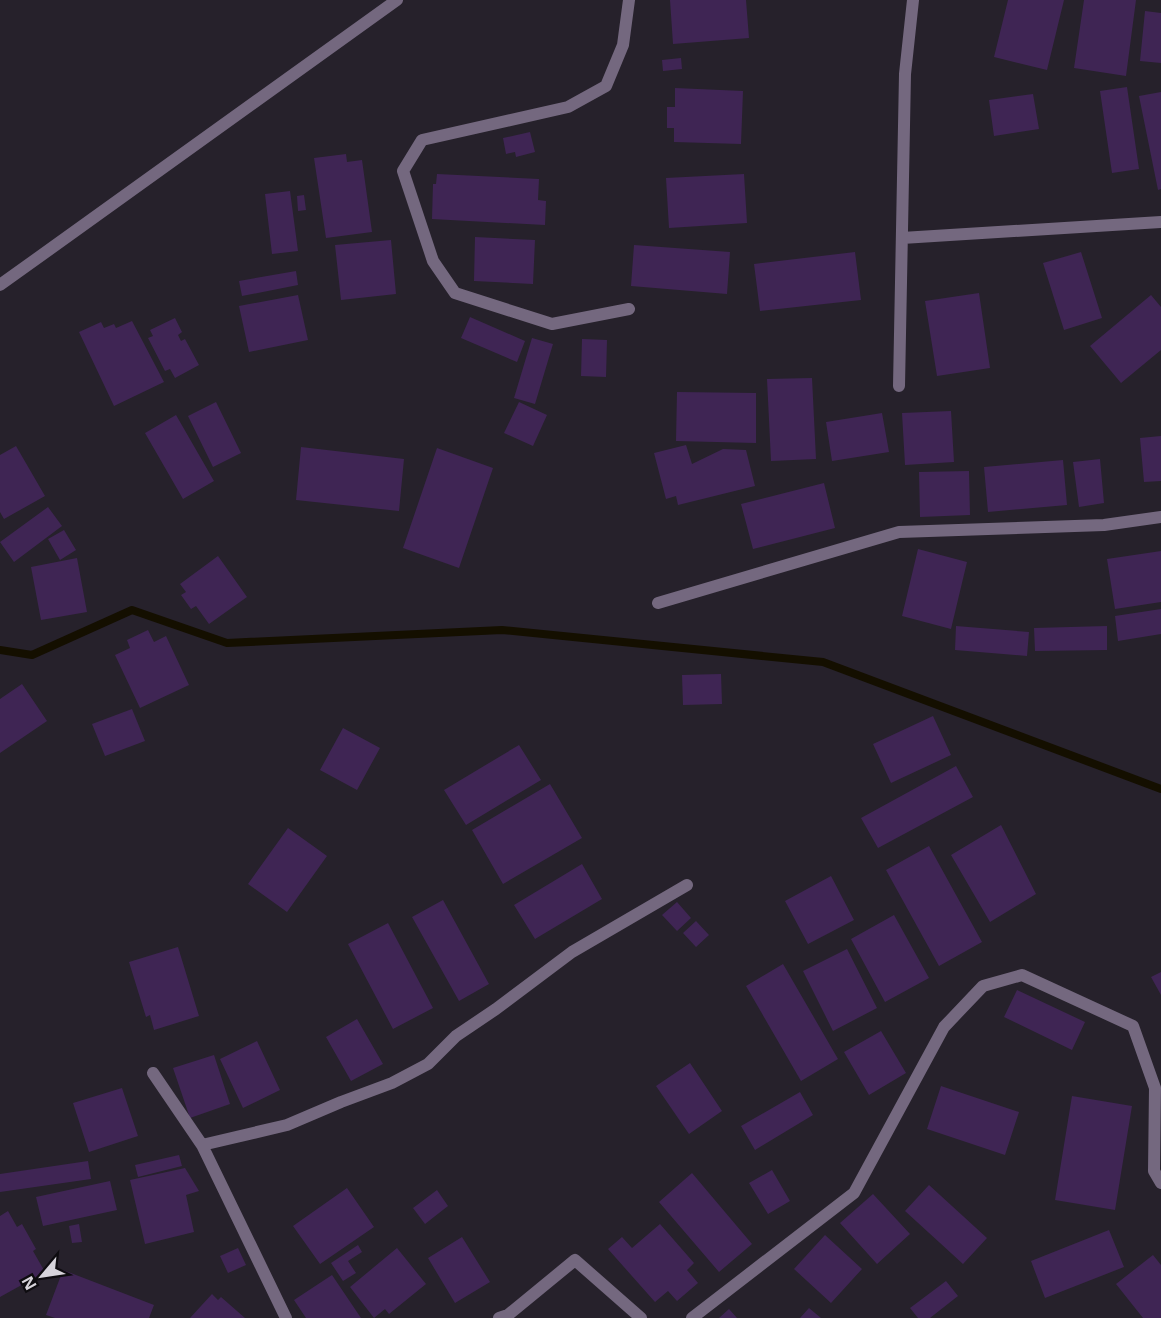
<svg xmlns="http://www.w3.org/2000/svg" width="1161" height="1318" font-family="'Noto Sans',sans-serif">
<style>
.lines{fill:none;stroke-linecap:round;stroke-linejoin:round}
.stream{stroke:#140f00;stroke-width:8}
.building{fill:#3f2554}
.street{stroke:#74687f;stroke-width:12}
</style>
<rect width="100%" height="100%" fill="#26212b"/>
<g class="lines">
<!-- stream -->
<path class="stream" d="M0,650L32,655L132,610L227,643L502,630L823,662L1161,789"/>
</g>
<!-- building -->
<path class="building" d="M670,0H746L749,38L673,44Z
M1008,0H1064L1047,70L994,57Z
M1084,0H1136L1126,76L1074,68Z
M1145,11L1161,13V63L1140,61Z
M681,58L682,69L663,71L662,60Z
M1127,87L1139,169L1112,173L1100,91Z
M675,88L743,91L741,144L674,142V128H667V107H675Z
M1161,92V189L1158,190L1139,96Z
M1033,94L1039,129L994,136L989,100Z
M530,132L535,152L516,157L515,152L506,154L503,138Z
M346,154L347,162L362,160L372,232L326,238L314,158Z
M437,174L539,179L538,200L546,201L545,225L432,219L433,184H436Z
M744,174L747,223L669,228L666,178Z
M290,191L298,251L272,254L265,194Z
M304,195L306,210L298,211L297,196Z
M475,237L535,240L533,284L474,281Z
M391,240L396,294L341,300L335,245Z
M634,245L730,252L727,294L631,286Z
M855,252L861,300L760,311L754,264Z
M1081,252L1102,318L1064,330L1043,263Z
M296,271L298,285L242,296L239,281Z
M979,293L990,368L937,376L925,301Z
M298,295L308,340L249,352L239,306Z
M1151,295L1161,307V350L1121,383L1090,346Z
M470,317L525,341L517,362L461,338Z
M175,318L182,332L178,335L181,341L185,339L199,365L175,378L170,369L165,371L148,338L153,336L150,330Z
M132,321L164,382L114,406L79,332L101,322L104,328L114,324L116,328Z
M532,338L553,344L535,404L514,398Z
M582,339L607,340L606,377L581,376Z
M812,378L816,459L771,461L767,379Z
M677,392L756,393V443L676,441Z
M216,402L241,453L213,467L188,416Z
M519,402L547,415L533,446L504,433Z
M951,411L954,462L905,465L902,413Z
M882,413L889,452L832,461L826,422Z
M176,415L214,481L183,499L145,433Z
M1161,436V481L1144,482L1140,438Z
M686,445L692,464L723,449L746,450L755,486L678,505L676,496L666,499L654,453Z
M16,446L45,496L4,519L0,512V455Z
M301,447L404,459L399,511L296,500Z
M437,448L493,468L459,568L403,548Z
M1100,459L1104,503L1079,507L1073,462Z
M1063,460L1067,505L988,512L984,467Z
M969,471L970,515L920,517L919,472Z
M824,483L835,528L753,549L741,504Z
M48,507L62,526L14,562L0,542Z
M64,530L76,550L60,560L48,539Z
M918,549L967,562L951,629L902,616Z
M1161,551V602L1115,609L1107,559Z
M218,556L247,597L209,624L196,606L191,609L181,595L186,592L180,584Z
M77,558L87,612L41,620L31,567Z
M1161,609V634L1118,641L1115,616Z
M956,626L1029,632L1027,656L955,650Z
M1107,626V650L1035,651L1034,628Z
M148,630L154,642L166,636L189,685L140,708L115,655L130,648L127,640Z
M721,674L722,704L683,705L682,675Z
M22,684L47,721L0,753V699Z
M132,709L145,741L105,756L92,724Z
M933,716L951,755L891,783L873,744Z
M343,728L380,748L357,790L320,770Z
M519,745L541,780L466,825L444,790Z
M956,766L973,797L878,848L861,818Z
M550,784L582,838L503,884L472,830Z
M1001,825L1036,894L990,922L951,855Z
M288,828L327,856L287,912L248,884Z
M929,846L982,942L939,966L886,870Z
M582,864L602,899L535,939L514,905Z
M831,876L854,920L808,944L785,901Z
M443,900L489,984L459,1001L412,917Z
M677,902L691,918L677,931L662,915Z
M894,915L929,978L885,1002L851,939Z
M696,921L709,935L696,947L683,933Z
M388,923L433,1008L393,1029L348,944Z
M178,947L199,1016L154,1030L150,1015L146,1017L129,962Z
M847,949L877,1008L833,1031L803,971Z
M783,964L838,1059L801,1081L746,986Z
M1161,972V995L1151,977Z
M1017,990L1085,1022L1072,1050L1004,1017Z
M357,1019L383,1064L351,1081L326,1037Z
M881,1031L906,1073L869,1095L844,1052Z
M257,1041L280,1090L243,1108L220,1059Z
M214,1055L230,1104L190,1118L173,1068Z
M690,1063L722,1111L689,1134L656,1086Z
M941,1086L1019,1112L1005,1155L927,1129Z
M122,1088L138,1136L89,1152L73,1103Z
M800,1092L813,1115L755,1150L741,1126Z
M1072,1096L1132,1106L1115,1210L1055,1200Z
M179,1155L182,1166L138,1177L135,1165Z
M88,1161L91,1179L0,1192V1174Z
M185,1168L199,1191L186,1195L194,1232L145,1244L130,1180Z
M772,1170L790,1201L768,1214L749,1183Z
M692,1173L752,1244L719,1272L659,1202Z
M110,1181L117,1210L43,1226L36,1197Z
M929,1185L987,1238L963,1264L905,1211Z
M347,1188L374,1227L320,1264L293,1226Z
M437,1190L448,1206L425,1224L413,1208Z
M873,1194L910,1234L877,1264L840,1223Z
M8,1211L17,1227L22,1224L36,1249L33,1251L45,1272L0,1297V1216Z
M79,1224L82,1242L72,1243L69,1226Z
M660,1224L694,1263L687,1270L698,1283L677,1301L668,1291L655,1302L608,1249L622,1237L632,1248Z
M1109,1230L1124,1267L1045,1298L1031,1261Z
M825,1235L862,1269L831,1303L794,1269Z
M462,1237L490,1282L455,1303L428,1258Z
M358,1245L362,1252L348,1261L356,1273L343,1281L331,1263Z
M238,1248L246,1265L228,1273L220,1256Z
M397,1248L426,1284L389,1314L385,1309L374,1318L350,1287Z
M1153,1255L1161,1265V1318H1143L1116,1284Z
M63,1270L154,1305L149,1318H55L46,1315Z
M332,1275L361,1318H306L294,1300Z
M946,1281L958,1296L930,1318H918L910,1308Z
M212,1294L218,1300L221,1297L245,1318H190Z
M809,1308L821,1318H800Z
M729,1309L737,1318H719Z"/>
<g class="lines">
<!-- street -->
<path class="street" d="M902,238L1161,222
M0,285L397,0
M629,309L552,324L455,293L433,261L403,171L422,140L568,107L606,86L623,45L629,0
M899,386L905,74L913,0
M658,603L899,532L1104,525L1161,517
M153,1073L202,1145L286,1318
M202,1145L287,1125L341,1102L392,1083L428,1064L456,1036L496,1009L572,952L687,885
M499,1318L508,1315L575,1260L641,1318
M692,1318L854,1193L944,1027L983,986L1022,975L1133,1026L1155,1088L1154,1171L1161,1183"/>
</g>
<!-- north arrow -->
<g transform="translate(42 1276) rotate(241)" stroke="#0e0c10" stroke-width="4.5" paint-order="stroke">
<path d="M0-4.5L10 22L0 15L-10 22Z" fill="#d7d4db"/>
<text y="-9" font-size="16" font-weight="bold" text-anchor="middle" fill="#d7d4db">N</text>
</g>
</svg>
